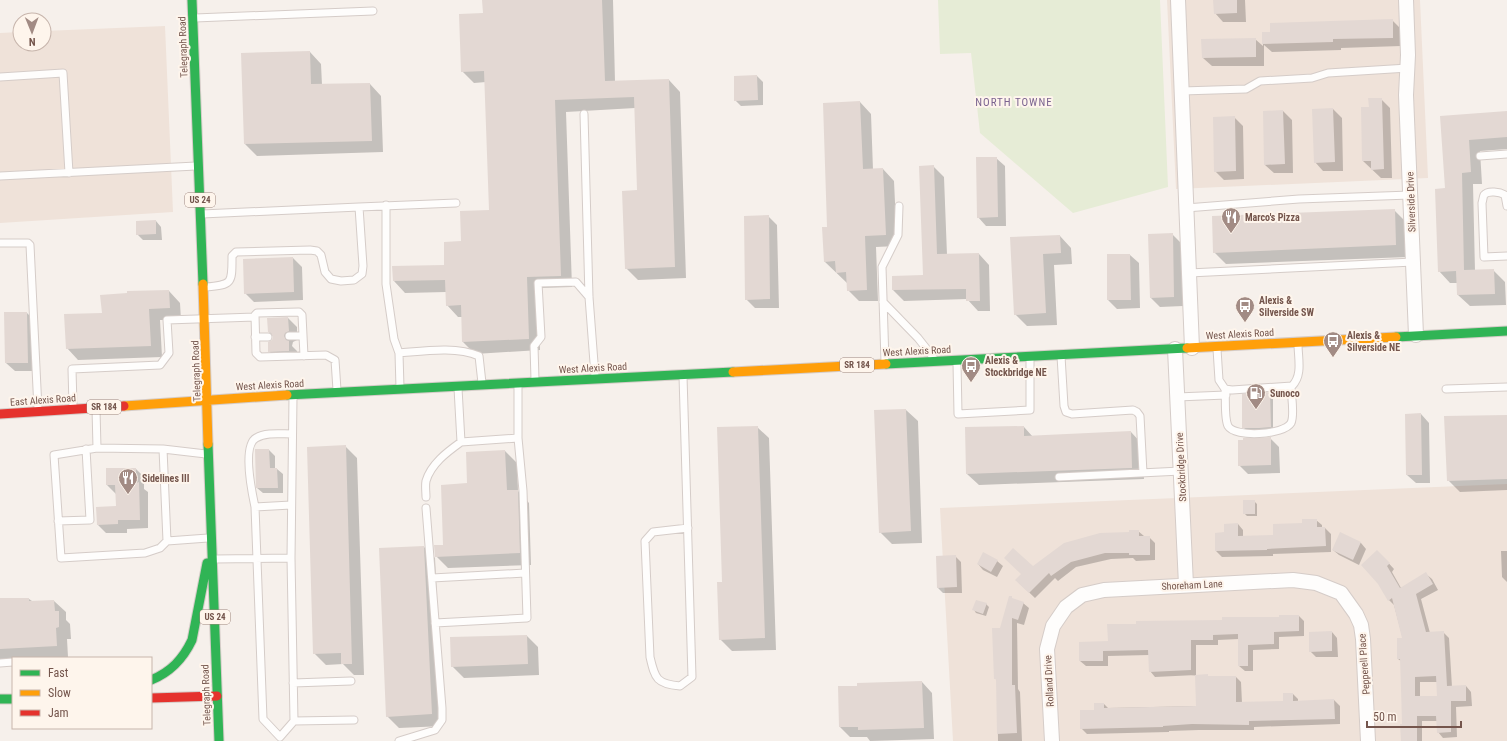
<svg xmlns="http://www.w3.org/2000/svg" width="1507" height="741" font-family="'Roboto Condensed',sans-serif">
<style>
.residential{fill:#efe2d9}
.green{fill:#e6ecd6}
.shadow{fill:#0003;fill-rule:evenodd}
.building{fill:#e3d8d3;fill-rule:evenodd}
.lines{fill:none;stroke-linecap:round;stroke-linejoin:round}
.lane-casing{stroke:#d5ccc8;stroke-width:9}
.street-casing{stroke:#d5ccc8;stroke-width:16}
.fast-casing{stroke:#d5ccc8;stroke-width:11}
.slow-casing{stroke:#d5ccc8;stroke-width:11}
.jam-casing{stroke:#d5ccc8;stroke-width:11}
.lane{stroke:#fefdfc;stroke-width:7}
.street{stroke:#fefdfc;stroke-width:14}
.fast{stroke:#30b455;stroke-width:9}
.slow{stroke:#ff9f0a;stroke-width:9}
.jam{stroke:#e5322d;stroke-width:9}
.labels{text-anchor:middle;dominant-baseline:central;stroke-width:4;stroke-linejoin:round;paint-order:stroke}
.shield{fill:#fef5ec;stroke:#9d857c;stroke-width:1}
.shield-label{font-size:9px;font-weight:bold;fill:#74554c}
.street-label{font-size:10px;fill:#74554c;stroke:#fef5ec}
.poi-label{font-size:10px;font-weight:bold;fill:#74554c;stroke:#fef5ec;text-anchor:start}
.neighbourhood-label{font-size:11px;letter-spacing:1px;fill:#7b6490;stroke:#fef5ec}
</style>
<rect width="100%" height="100%" fill="#f6f0eb"/>
<!-- residential -->
<path class="residential" d="M1167,0H1420L1428,178L1176,189Z
M165,26L173,212L0,223V33L20,32V44H44V31Z
M1507,484V741H953L940,508Z"/>
<!-- green -->
<path class="green" d="M938,0H1160L1168,187L1073,213L980,133L971,53L940,54Z"/>
<!-- shadow -->
<path class="shadow" d="M483,0H613L615,82L669,80L680,92L686,278L638,280L626,268L638,191L635,108L566,112L572,287L538,288L540,350L475,354L463,342V317H458L447,305L446,292L405,293L394,281L393,267L445,266L462,242L490,211L486,82L474,83L462,71L484,14Z
M1214,0H1245L1246,22H1223L1215,13Z
M1392,20L1401,29V46L1341,48V50L1272,52L1264,45V66H1212L1203,58L1255,39L1263,46V33Z
M310,52L321,64L322,85L370,84L381,96L383,152L257,156L245,144Z
M757,76L763,82V105L741,106L735,100Z
M1381,99L1390,108L1392,178H1381L1363,161L1370,108Z
M860,102L871,114L873,170L883,169L894,181L897,246L876,247L878,301H859L848,290L847,283L824,261L828,228Z
M1333,109L1342,118L1343,171H1323L1315,162Z
M1283,111L1292,120L1293,173H1274L1265,165Z
M1507,112V149L1480,151L1482,184H1473L1475,271L1493,270L1505,282L1506,305L1470,306L1458,295V283H1450L1439,271L1446,189L1441,117Z
M1234,117L1243,126L1244,179L1224,180L1215,171Z
M996,158L1005,166L1006,226H986L978,217Z
M933,166L944,177L947,255L979,254L989,265L990,311H978L967,299L904,301L893,290L924,276Z
M1394,210L1406,222L1408,257L1226,264L1214,252Z
M768,216L777,225L779,308H755L746,299Z
M156,221L161,227L162,240H143L137,234Z
M1172,234L1181,243L1183,306L1160,307L1151,298Z
M1060,236L1071,248L1072,264L1054,265L1057,325L1027,326L1015,314L1011,238Z
M1108,255H1130L1139,263L1140,308L1117,309L1108,300Z
M293,258L302,267L303,300L254,302L245,293Z
M169,291L180,303L181,320H160L162,357L78,360L67,348Z
M27,313L36,322V371H15L6,363Z
M288,318L297,327V340L293,342L292,346L297,351V359L278,360L269,351L274,337L269,332Z
M1270,393L1273,396V429L1262,431L1246,430L1243,427V395Z
M906,410L918,421L922,543L892,544L880,532Z
M1421,414L1429,423L1430,483H1416L1407,475Z
M1507,416V490L1460,492L1448,480Z
M757,427L769,438L776,650L732,651L720,639L723,583Z
M1024,427L1033,437L1131,432L1142,444L1144,479L979,485L967,474Z
M1270,438L1279,447L1280,473L1248,474L1239,465Z
M345,446L357,458L364,675H354L343,664L326,665L314,653Z
M256,450H269L275,456V469H277L283,474V493H263L257,488Z
M505,451L517,463L518,491L529,503L531,565L448,568L436,556L444,546L468,484Z
M136,469L144,477V489L148,492V528L127,529V533H106L98,525L117,507L116,494L107,485Z
M1254,501L1257,504V516H1247L1244,513Z
M1316,520L1322,525V528H1325L1331,534V552L1273,554V556L1222,557L1216,551L1225,533L1238,524L1243,530V536H1274Z
M1138,531L1144,536L1149,537L1155,543V560L1136,561L1133,558L1111,559L1076,567L1058,581L1055,578L1035,598L1016,580L1033,567Z
M1341,534L1361,543L1366,549L1359,565L1339,555L1333,550Z
M424,547L435,558L443,726L399,728L387,716Z
M1501,551H1507V582L1502,577Z
M955,556L961,562L962,593H943L938,588Z
M1383,557L1394,569L1392,572L1401,588L1426,574L1432,579L1438,590L1421,599L1430,633L1443,632L1449,638L1452,687L1466,686L1471,692L1472,706L1456,707L1457,737L1443,738L1438,732L1437,721H1422V741H1402L1403,725L1401,661L1398,659L1403,639L1394,605L1389,600ZM1420,682H1437L1438,696L1420,697Z
M997,561L1003,566L997,577L983,570L978,564Z
M29,599L32,601H54L66,612V620L70,624L71,639H67L68,657L13,658V660L0,661V600Z
M1014,600L1023,603L1029,608L1024,625L1017,623L1018,689L1020,692L1022,741H998L997,681L995,678L1001,629Z
M986,604L989,607L986,616L976,613L974,610Z
M1299,616L1304,621V636L1279,637V649L1253,650V671H1245L1239,666V639L1218,640V645H1196V676L1236,677L1241,682L1242,703L1284,702L1293,694L1298,699V702L1334,700L1340,706V724L1254,727V730H1199L1169,731V732L1087,734L1081,728L1095,711L1104,704L1108,708L1197,706L1196,675L1155,677L1150,671L1149,655L1108,656V666H1086L1080,661L1109,642Z
M1332,632L1337,638L1338,657H1316L1310,651Z
M527,636L538,647L539,675L464,678L452,666Z
M922,682L932,693L934,739L870,741L867,737H850L840,727Z"/>
<!-- building -->
<path class="building" d="M482,0H602L605,81L669,79L675,267L625,269L622,191L637,190L634,97L555,100L561,276L527,277L529,339L462,342L461,305L446,306L445,280L393,281L392,266L444,265V242L461,241L460,211L489,210L484,71L461,72L459,14L483,13Z
M1213,0H1237V13L1214,14Z
M1393,19V38L1333,39V42L1262,44V32H1270V23Z
M1256,38V57L1202,58L1201,39Z
M310,51L311,84L370,83L372,141L244,144L241,53Z
M757,75L758,100L734,101V76Z
M1368,98H1382L1384,169L1371,170V161H1362L1361,107H1369Z
M860,101L863,169L883,168L886,235L865,236L867,290L847,291L846,272L836,273L835,261L824,262L822,227H827L823,103Z
M1333,108L1335,162L1314,163L1312,109Z
M1283,110L1285,164L1264,165L1263,111Z
M1507,111V137L1469,140L1471,172L1462,173L1464,270L1494,269L1495,294L1457,295L1456,271L1438,272L1435,189L1445,188L1440,116Z
M1235,116L1236,171L1214,172L1213,117Z
M976,157H997L998,217L977,218Z
M934,165L937,254L979,253L980,301H966V289L892,290V276L923,275L919,166Z
M1395,209L1396,245L1213,253L1212,216Z
M769,215L770,299L745,300L744,216Z
M156,220V234L136,235V221Z
M1173,233L1174,297L1150,298L1148,234Z
M1060,235L1061,253L1043,254L1046,313L1014,315L1010,237Z
M1107,254H1130L1131,300H1107Z
M293,257L294,292L244,294L243,259Z
M169,290L170,308L149,309L151,346L66,349L64,314L102,313L100,295L127,293V291Z
M4,312H27L28,363H5Z
M288,317L289,331L285,333L284,336L286,340L289,341V351L268,352V342L272,340L273,337L271,333L268,332L267,318Z
M1270,392L1271,427L1259,428H1242V394Z
M906,409L911,531L879,533L874,410Z
M1421,413L1422,475H1406L1405,414Z
M1507,415V479L1447,481L1444,416Z
M758,426L765,638L719,640L717,582H722L717,427Z
M1024,426V436L1131,431L1132,468L966,474L965,427Z
M1271,437V465L1238,466V440H1243V438Z
M346,445L352,664H341V653L313,654L307,447Z
M255,449H269L270,468H277L278,488H256Z
M505,450L507,490H518L520,553L435,557L434,545H443L441,485L467,483L466,452Z
M106,468H136V483L139,482L140,520H118V524L97,525L96,507L116,506L115,485H106Z
M1243,500H1255V514H1243Z
M1302,519H1317V527H1325L1326,546L1267,549V550L1215,551V533L1224,532V524L1238,523V536L1273,535V524L1302,523Z
M1129,530H1139V536H1150V555H1129V553H1105L1071,562L1051,576L1049,573L1029,593L1015,580L1021,574L1004,558L1013,548L1033,566L1064,543L1100,533L1129,532Z
M1340,532L1361,542L1353,560L1332,550Z
M424,546L432,714L386,717L379,548Z
M1377,550L1390,563L1387,566L1400,588L1426,572L1433,584L1416,594L1426,632L1444,631L1447,686L1466,685V701H1451V732L1437,733L1436,716H1417V741H1401L1400,724H1402L1401,688L1400,659H1397V638H1402L1392,598L1388,601L1378,584L1361,565ZM1436,676L1437,696H1415V677Z
M983,552L998,560L991,572L977,564Z
M956,555L957,587L937,588L936,556Z
M1009,596H1012V598L1024,602L1018,620L1012,618V685H1015L1017,733L997,734L996,679H994L992,628H1000Z
M0,598H29V601L54,600L55,611H59V627L56,628L57,646L0,649Z
M976,600L987,603L983,614L972,610Z
M1279,615H1299V631L1274,632V644L1248,645V666H1238V634L1213,635V640H1191V670L1149,672L1148,650L1103,651V661H1079V642L1108,641L1107,624H1136V621L1222,620V617H1279Z
M1332,631V651L1309,652V632Z
M527,635L528,664L451,667L450,637Z
M1208,674V676H1236V702L1283,701V693H1293V701L1334,699L1335,719L1249,721V725L1192,724L1163,726V727L1080,729V710H1094V703H1104V708L1196,706L1195,675Z
M922,681L924,728L858,730V727H839L838,686H857V683Z"/>
<g class="lines">
<!-- lane casing -->
<g class="lane-casing">
<path id="lane" d="M195,18L373,11
M0,77L63,73L69,173
M1182,91L1246,89L1260,81L1312,78L1328,73L1408,68
M584,114L589,297L595,376
M1480,156L1507,154
M0,176L196,166
M386,205V284L394,339L399,353L400,388
M1507,206L1505,195C1500,192 1488,190 1484,195C1483,197 1483,200 1482,203L1484,257L1507,256
M359,207L456,203
M1186,208L1299,199L1410,195
M202,214L359,207L363,266L362,274L354,280L341,281L331,279L325,272L321,255L317,251L310,250L236,252L232,256C232,283 233,285 206,287
M0,243H28L30,245L38,409
M1189,273L1413,262
M883,302L918,338L933,357
M289,336H303
M255,337H268
M1217,349L1219,380L1225,389L1232,390L1292,386C1303,375 1298,358 1298,344
M399,353C424,351 456,346 479,356L482,383
M304,356L302,315L299,312L257,313L255,315L256,353L260,357L326,355L335,360L337,390
M1061,356L1064,406L1066,412L1072,414L1133,410L1137,412L1140,416L1143,473
M885,362L882,267L898,235L899,206
M957,363L958,414L1030,410V358
M683,376L692,677L680,686C657,684 655,679 650,657L645,541L653,532L688,528
M535,380L534,346L541,337L538,283L576,282L589,297
M458,388L461,442L518,438V386
M1225,389C1226,398 1224,418 1228,426C1235,438 1284,435 1291,423C1295,415 1291,395 1291,386
M1446,389L1507,387
M1177,397L1226,395
M73,406L72,369L160,365L169,353L167,320L255,317
M96,409L97,448L54,455L61,558L145,553L160,548L167,541L208,538
M97,448L163,449L167,541
M163,449L206,454
M1059,477L1181,471
M426,497C426,492 425,486 426,481C431,464 447,452 461,442
M291,505L255,507L263,719L280,737L294,721L291,558L293,397
M255,507C252,493 242,446 256,438C266,432 280,434 292,434
M58,521L90,520L86,449
M215,559L291,558
M432,578L525,573
M435,623L527,618L523,491L518,438
M0,663L13,662
M293,683L351,681
M294,721L354,720
M399,741L435,730L442,720V708L426,508"/>
</g>
<!-- street casing -->
<g class="street-casing">
<path id="street" d="M1178,0L1192,348
M1406,0L1408,55L1406,95L1416,335
M1175,349L1186,585
M1052,741L1047,649L1053,626L1066,607L1082,595L1104,590L1293,580L1316,583L1341,593L1356,614L1361,625L1363,639L1368,741"/>
</g>
<!-- fast casing -->
<g class="fast-casing">
<path id="fast" d="M192,0L203,284
M1396,337L1507,331
M886,364L1187,348
M287,395L733,372
M208,444L219,741
M151,680C171,672 183,659 192,640L207,563
M0,699H13"/>
</g>
<!-- slow casing -->
<g class="slow-casing">
<path id="slow" d="M203,284L208,444
M1187,348L1396,337
M733,372L886,364
M124,406L287,395"/>
</g>
<!-- jam casing -->
<g class="jam-casing">
<path id="jam" d="M0,414L124,406
M151,698L217,696"/>
</g>
<!-- lane -->
<use href="#lane" class="lane"/>
<!-- street -->
<use href="#street" class="street"/>
<!-- fast -->
<use href="#fast" class="fast"/>
<!-- slow -->
<use href="#slow" class="slow"/>
<!-- jam -->
<use href="#jam" class="jam"/>
</g>
<!-- icons -->
<defs>
<g id="restaurant-pin" transform="scale(1)"><path d="M0 17L-7.5 6A9.5 9.5 0 1 1 7.5 6Z" fill="#a28b84" stroke="#fef5ec"/><path d="M-5-6h1v4h1v-4h1v4h1v-4h1v5L-1.5 .5V6h-2V.5L-5-1ZM5-6V6H3V1.5H1.5Q1.5-4 5-6Z" fill="#fff"/></g>
<g id="bus-pin" transform="scale(1)"><path d="M0 17L-7.5 6A9.5 9.5 0 1 1 7.5 6Z" fill="#a28b84" stroke="#fef5ec"/><path d="M-5-6H5V4H4V6H2V4H-2V6H-4V4H-5ZM-3.5-4V0h7V-4ZM-3.5 1.2v1.5H-2V1.2ZM2 1.2v1.5H3.5V1.2Z" fill="#fff"/></g>
<g id="fuel-pin" transform="scale(1)"><path d="M0 17L-7.5 6A9.5 9.5 0 1 1 7.5 6Z" fill="#a28b84" stroke="#fef5ec"/><path d="M-5.5-6h7V0h2V4h1.3V-2.5L3-4.5l.8-.8L6-3V5H2.5V1h-1V6h-7ZM-4.2-4.7v3.2H.2V-4.7Z" fill="#fff"/></g>
</defs>
<g fill-rule="evenodd">
<use href="#restaurant-pin" x="1231" y="217"/>
<use href="#bus-pin" x="1245" y="306"/>
<use href="#bus-pin" x="1333" y="341"/>
<use href="#bus-pin" x="971" y="366"/>
<use href="#fuel-pin" x="1256" y="393"/>
<use href="#restaurant-pin" x="128" y="478"/>
</g>
<g class="labels">
<!-- shield labels -->
<g class="shield">
<rect x="185" y="193" width="30" height="14" rx="3"/>
<rect x="840" y="358" width="34" height="14" rx="3"/>
<rect x="87" y="400" width="34" height="14" rx="3"/>
<rect x="200" y="610" width="30" height="14" rx="3"/>
</g>
<g class="shield-label">
<text x="200" y="200">US 24</text>
<text x="857" y="365">SR 184</text>
<text x="104" y="407">SR 184</text>
<text x="215" y="617">US 24</text>
</g>
<!-- street labels -->
<g class="street-label">
<text transform="translate(183 47) rotate(-92)">Telegraph Road</text>
<text transform="translate(1411 202) rotate(-92)">Silverside Drive</text>
<text transform="translate(1240 334) rotate(-3)">West Alexis Road</text>
<text transform="translate(917 351) rotate(-3)">West Alexis Road</text>
<text transform="translate(593 368) rotate(-3)">West Alexis Road</text>
<text transform="translate(196 371) rotate(-92)">Telegraph Road</text>
<text transform="translate(270 385) rotate(-3)">West Alexis Road</text>
<text transform="translate(43 400) rotate(-4)">East Alexis Road</text>
<text transform="translate(1181 467) rotate(-93)">Stockbridge Drive</text>
<text transform="translate(1192 585) rotate(-3)">Shoreham Lane</text>
<text transform="translate(1364 664) rotate(-94)">Pepperell Place</text>
<text transform="translate(1049 681) rotate(-93)">Rolland Drive</text>
<text transform="translate(206 695) rotate(-92)">Telegraph Road</text>
</g>
<!-- poi labels -->
<g class="poi-label">
<text x="1245" y="217">Marco's Pizza</text>
<text x="1259" y="300">Alexis &amp;<tspan x="1259" dy="12">Silverside SW</tspan></text>
<text x="1347" y="335">Alexis &amp;<tspan x="1347" dy="12">Silverside NE</tspan></text>
<text x="985" y="360">Alexis &amp;<tspan x="985" dy="12">Stockbridge NE</tspan></text>
<text x="1270" y="393">Sunoco</text>
<text x="142" y="478">Sidelines III</text>
</g>
<!-- neighbourhood labels -->
<g class="neighbourhood-label">
<text x="1014" y="102">NORTH TOWNE</text>
</g>
</g>
<!-- legend -->
<rect x="12" y="657" width="140" height="72" fill="#fef5ec" stroke="#c7b5ac"/>
<rect x="20" y="670" width="20" height="6" fill="#30b455" stroke="#c7b5ac"/>
<text x="48" y="677" font-size="12" fill="#74554c">Fast</text>
<rect x="20" y="690" width="20" height="6" fill="#ff9f0a" stroke="#c7b5ac"/>
<text x="48" y="697" font-size="12" fill="#74554c">Slow</text>
<rect x="20" y="710" width="20" height="6" fill="#e5322d" stroke="#c7b5ac"/>
<text x="48" y="717" font-size="12" fill="#74554c">Jam</text>
<!-- north arrow -->
<g transform="translate(32 32) rotate(179)"><circle r="19" fill="#fef5ec" stroke="#c7b5ac"/>
<path d="M0-3L7 15L0 10L-7 15Z" fill="#a28b84"/>
<text y="-6" font-size="11" font-weight="bold" text-anchor="middle" fill="#74554c">N</text>
</g>
<!-- scale -->
<path d="M1367 721v6h94v-6" fill="none" stroke="#74554c" stroke-width="2"/>
<text x="1373" y="721" font-size="12" fill="#74554c" stroke="#fef5ec" stroke-width="3" paint-order="stroke">50 m</text>
</svg>
